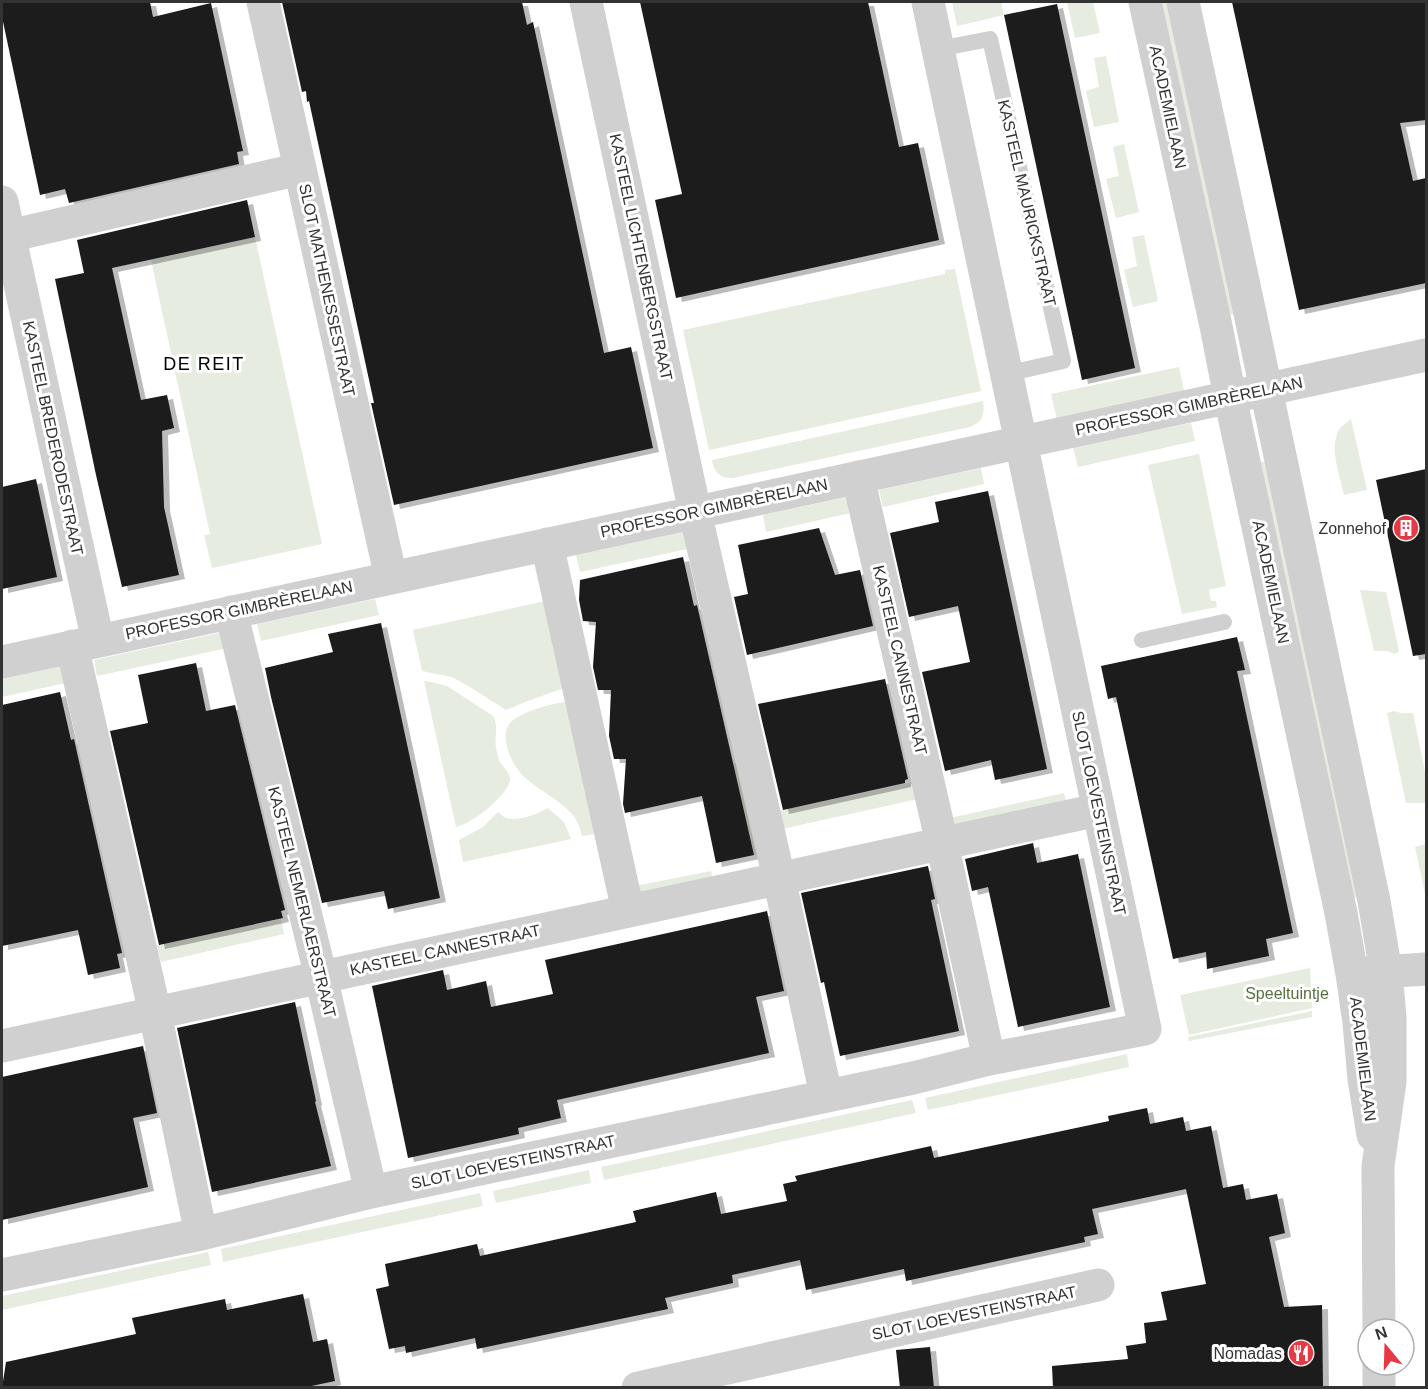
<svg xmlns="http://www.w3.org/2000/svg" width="1428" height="1389" font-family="Helvetica,sans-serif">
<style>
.green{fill:#e6ecdf}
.building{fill:#1a1a1a;filter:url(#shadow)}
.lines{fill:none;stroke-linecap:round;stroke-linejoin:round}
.service{stroke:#d0d0d0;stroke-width:16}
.minor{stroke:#d0d0d0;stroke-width:33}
.labels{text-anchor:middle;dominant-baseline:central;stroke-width:6;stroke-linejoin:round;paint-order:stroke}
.street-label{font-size:16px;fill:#333;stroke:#fff}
.poi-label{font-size:16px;fill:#333;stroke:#fff;text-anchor:end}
.park-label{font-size:16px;fill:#56703f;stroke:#fff}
.neighbourhood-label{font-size:18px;letter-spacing:1.5px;fill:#000;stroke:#fff}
</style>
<defs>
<filter id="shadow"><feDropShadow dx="6" dy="4" stdDeviation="0" flood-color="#0004"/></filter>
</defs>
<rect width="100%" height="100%" fill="#fff"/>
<!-- green -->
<path class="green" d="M952,2H1001L1004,15L957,26Z
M1067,2H1093L1100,33L1075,38Z
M1154,2H1172L1239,313L1222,317Z
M1106,56L1119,122L1094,127L1086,91L1099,87L1094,58Z
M1124,144L1139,212L1116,218L1106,179L1119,176L1113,147Z
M1144,235L1158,301L1133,307L1124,270L1137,266L1132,237Z
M255,237L322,544L212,568L204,535L210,534L151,260Z
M955,269L981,391L709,450L683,330L945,274V270Z
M1179,367L1185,395L1057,420L1051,394Z
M983,401C985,414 983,422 970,427L733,478C720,479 714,472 712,460Z
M1351,419L1367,490L1344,495C1340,475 1328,447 1340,428C1343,425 1348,422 1351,419Z
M1191,423L1195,441L1078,467L1073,447Z
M1199,454L1226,586L1209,590L1211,601H1216L1217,607L1182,614L1148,465Z
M1271,460L1364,896L1347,899L1254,464Z
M981,468L984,484L883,507L879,490Z
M851,496L855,512L766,532L763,515Z
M688,531L692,548L580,572L576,555Z
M1360,590L1386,592L1399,651L1395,654L1387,651H1374Z
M375,599L379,615L261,641L257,624Z
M545,601L564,688L525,702L506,710L470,687L452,677L422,671L413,630Z
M228,631L232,647L97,676L94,660Z
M71,664L75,681L2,697V679Z
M424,681L436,683L447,686L493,716C499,726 494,737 496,748C497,753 498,758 500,762C503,767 509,772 510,778C512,789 483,814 473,819C468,823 462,825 456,827Z
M567,702L596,834L582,836C580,829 578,821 573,815C551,790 519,786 508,750C505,740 504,731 510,723C520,712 552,703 567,702Z
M1394,711L1401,713H1413L1426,777V803H1406L1387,713Z
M739,762L759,854L754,855L749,831L743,832L728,765Z
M914,782L918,799L782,829L778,811Z
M1064,793L1067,805L953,830L950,818Z
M548,808L564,822L571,839L463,862L459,840L483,827L498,812C501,814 503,817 506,818C519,822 537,814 548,808Z
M1426,844V898L1415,847Z
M711,871L713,880L638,899L635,886Z
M281,919L284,934L161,962L157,945Z
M1310,968L1312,1008L1189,1035L1180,995Z
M1312,1011V1017L1189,1041L1188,1037Z
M1127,1054L1129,1067L928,1110L925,1098Z
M912,1100L916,1113L604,1180L601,1167Z
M589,1170L591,1183L496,1203L493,1191Z
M480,1193L483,1206L223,1262L221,1249Z
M208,1252L211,1265L2,1310V1296Z"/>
<!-- building -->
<path class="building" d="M2,2H150L153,17L211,3L243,151L237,152L239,164L69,203L65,189L40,195L2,17Z
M282,2H522L527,25L533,22L604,353L631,347L653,448L394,505L371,403H374L309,101L307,102L306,91L302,92Z
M640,2H868L899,147L918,143L939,240L676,298L655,200L682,194Z
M1232,2H1426V120L1400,123L1413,181L1426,178V283L1299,310Z
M1057,4L1135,368L1082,380L1004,15Z
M247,200L255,237L112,268L141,400L167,395L174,428L162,431L164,507L179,575L122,587L96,475L55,279L84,273L77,240Z
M1426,469V654L1413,656L1376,480Z
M36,479L57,577L2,589V487Z
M988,491L1047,769L995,780L991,760L945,771L922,672L970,662L958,606L909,617L890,533L939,522L935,502Z
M819,528L835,575L860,570L873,626L747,655L734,597L748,594L738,545Z
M683,557L694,606L697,605L754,855L716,863L702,796L625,813L623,804L626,759H614L609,736L611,690H598L593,667L596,622L583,621L579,600L580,580Z
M381,623L440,898L388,909L384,891L322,903L271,697L265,668L333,652L328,634Z
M1237,637L1245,670L1237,671L1293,933L1266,939L1269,956L1207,969L1206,952L1173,959L1116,697L1108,699L1101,666Z
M196,663L206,711L235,705L285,910L281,911L283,918L159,945L110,731L148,723L138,675Z
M885,679L908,779L905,780V783L783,810L758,704Z
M60,692L71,740L74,739L122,953L117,954L120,968L88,975L78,930L2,946V705Z
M1033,843L1037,863L1078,854L1110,1007L1018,1027L988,887L972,891L965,859Z
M928,866L935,899L931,900L959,1031L840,1056L824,982L821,983L801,893Z
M767,911L784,991L756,997L769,1053L557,1100L561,1118L518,1128L519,1134L408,1158L372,986L443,970L447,990L486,981L491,1007L553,994L545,960Z
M295,1002L316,1101L315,1102L331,1166L212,1192L177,1028Z
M143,1046L157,1113L133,1118L148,1187L2,1220V1077Z
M1147,1108L1150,1124L1183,1117L1186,1131L1211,1126L1223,1188L1243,1184L1246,1200L1277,1194L1285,1233L1269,1237L1284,1307L1322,1305L1323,1388H1053L1052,1366L1128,1359L1126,1346L1146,1343L1144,1323L1167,1320L1161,1292L1206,1284L1186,1189L1092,1209L1098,1234L1084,1237L1085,1242L906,1281L904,1269L806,1290L800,1260L732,1275L733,1283L665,1298L668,1309L477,1349L475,1338L406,1353L405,1346L389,1349L376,1289L389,1286L385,1264L477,1244L480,1256L636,1222L633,1211L716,1192L721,1214L787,1201L783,1184L797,1181L795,1176L931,1146L934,1158L1109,1121L1108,1116Z
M303,1294L313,1342L327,1339L335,1381L302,1388H2L6,1362L136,1334L132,1318L225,1299L227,1310Z
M930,1347L934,1388H900L896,1350Z"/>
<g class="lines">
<!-- service -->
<path class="service" d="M938,49L990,39L1063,361L1006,374
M1142,640L1224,622"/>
<!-- minor -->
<path class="minor" d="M263,2L391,578
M586,2L695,512L779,878L826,1095
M1145,2L1216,326L1230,397L1341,913L1352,974L1359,1023L1364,1079L1373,1135
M1183,2L1251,318L1374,901L1386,972L1390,1017V1082L1378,1166L1379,1329
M2,202L98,641
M9,236L300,169
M858,477L942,843L989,1059
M547,544L628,911
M231,612L321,977L371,1192
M72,646L155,1013L201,1234
M2,662L1426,355
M1365,973L1426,969
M2,1046L1098,810
M2,1275L201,1234L371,1192L913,1078L989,1059L1145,1029L928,2
M1379,1365V1388
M638,1388L1098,1285"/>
</g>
<!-- icons -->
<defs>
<g id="building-disc" transform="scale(1.35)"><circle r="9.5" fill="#e63946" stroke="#fff"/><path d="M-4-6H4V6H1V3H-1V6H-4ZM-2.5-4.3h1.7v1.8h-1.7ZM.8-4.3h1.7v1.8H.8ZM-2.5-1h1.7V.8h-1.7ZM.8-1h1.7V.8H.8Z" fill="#fff"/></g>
<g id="restaurant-disc" transform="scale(1.35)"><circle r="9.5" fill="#e63946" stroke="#fff"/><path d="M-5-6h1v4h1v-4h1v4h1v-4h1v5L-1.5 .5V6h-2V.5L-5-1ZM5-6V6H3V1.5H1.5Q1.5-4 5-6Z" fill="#fff"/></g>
</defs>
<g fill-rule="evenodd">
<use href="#building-disc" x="1406" y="528"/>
<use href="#restaurant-disc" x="1301" y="1353"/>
</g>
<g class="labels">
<!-- street labels -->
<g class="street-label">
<text transform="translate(1168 107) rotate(78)">ACADEMIELAAN</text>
<text transform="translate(1027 203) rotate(77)">KASTEEL MAURICKSTRAAT</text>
<text transform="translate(641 257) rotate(78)">KASTEEL LICHTENBERGSTRAAT</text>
<text transform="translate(327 290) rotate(78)">SLOT MATHENESSESTRAAT</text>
<text transform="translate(1189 406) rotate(-12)">PROFESSOR GIMBRÈRELAAN</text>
<text transform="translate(53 438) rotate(78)">KASTEEL BREDERODESTRAAT</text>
<text transform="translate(714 508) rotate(-12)">PROFESSOR GIMBRÈRELAAN</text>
<text transform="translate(1271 582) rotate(78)">ACADEMIELAAN</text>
<text transform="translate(239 610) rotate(-12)">PROFESSOR GIMBRÈRELAAN</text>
<text transform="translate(900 660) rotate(77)">KASTEEL CANNESTRAAT</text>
<text transform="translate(1099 813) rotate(78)">SLOT LOEVESTEINSTRAAT</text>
<text transform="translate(302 902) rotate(76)">KASTEEL NEMERLAERSTRAAT</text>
<text transform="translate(445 950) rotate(-12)">KASTEEL CANNESTRAAT</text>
<text transform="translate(1363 1059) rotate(83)">ACADEMIELAAN</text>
<text transform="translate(513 1162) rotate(-12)">SLOT LOEVESTEINSTRAAT</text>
<text transform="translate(974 1313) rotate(-12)">SLOT LOEVESTEINSTRAAT</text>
</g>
<!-- poi labels -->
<g class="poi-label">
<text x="1386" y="528">Zonnehof</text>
<text x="1282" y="1353">Nomadas</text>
</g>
<!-- park labels -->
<g class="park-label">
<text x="1287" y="993">Speeltuintje</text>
</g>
<!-- neighbourhood labels -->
<g class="neighbourhood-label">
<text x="204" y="364">DE REIT</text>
</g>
</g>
<!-- border -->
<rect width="1428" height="1389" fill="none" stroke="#333333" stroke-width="6"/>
<!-- north arrow -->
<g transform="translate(1386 1347) rotate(341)"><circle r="28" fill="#ffffff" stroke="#adadad" stroke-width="1.5"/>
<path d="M0-4.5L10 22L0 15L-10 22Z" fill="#e63946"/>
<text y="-9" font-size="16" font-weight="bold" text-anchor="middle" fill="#333333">N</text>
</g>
</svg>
